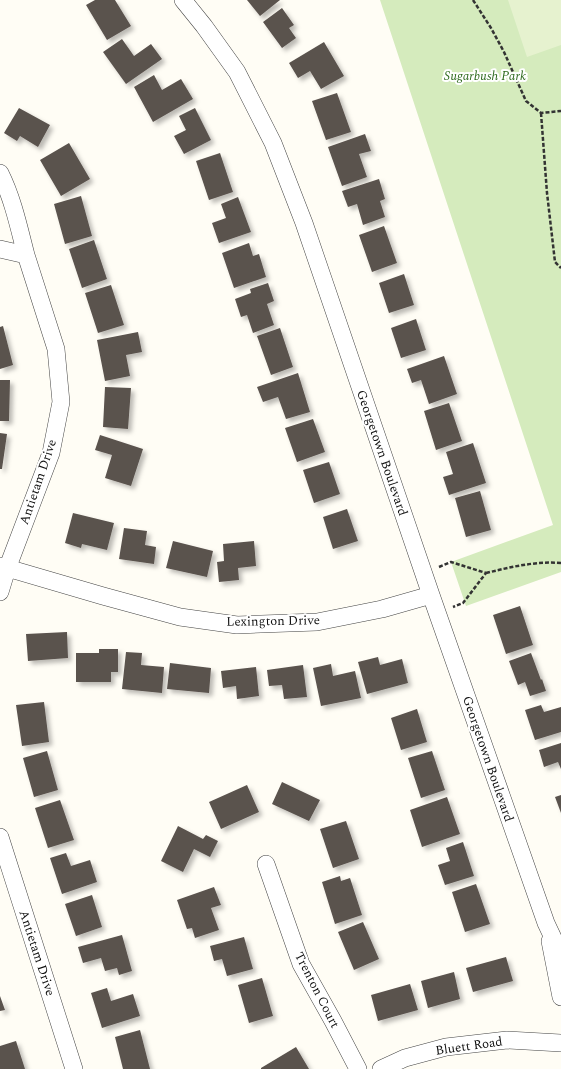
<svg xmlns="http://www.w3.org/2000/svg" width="561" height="1069" font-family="Spectral,serif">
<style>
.green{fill:#d5ebbd}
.pitch{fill:#e6f2cf}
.building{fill:#5a524d;filter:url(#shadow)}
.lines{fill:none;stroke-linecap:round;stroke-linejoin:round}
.street-casing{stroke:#444;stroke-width:18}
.path{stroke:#333;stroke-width:2.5;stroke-dasharray:4 2;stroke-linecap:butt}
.street{stroke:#fff;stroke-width:17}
.labels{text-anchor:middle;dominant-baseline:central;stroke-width:4;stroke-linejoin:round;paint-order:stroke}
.park-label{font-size:13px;font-style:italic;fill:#2f6b1f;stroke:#fff}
.street-label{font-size:13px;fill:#111;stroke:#fff}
</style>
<defs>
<filter id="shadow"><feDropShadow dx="3.5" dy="3.5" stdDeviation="2" flood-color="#0004"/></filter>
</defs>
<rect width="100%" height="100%" fill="#fffdf5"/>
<!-- green -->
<path class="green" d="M380,0H561V572L466,606L451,562L553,525Z"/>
<!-- pitch -->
<path class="pitch" d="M508,0H561V45L527,57Z"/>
<!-- building -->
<path class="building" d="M95,0H115L131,26L107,40L86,5Z
M247,0H280L260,16Z
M282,8L294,25L289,28L296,38L282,48L263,22Z
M122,39L134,56L151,44L162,59L126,84L103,52Z
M324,42L344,76L321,89L310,71L298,78L289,63Z
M154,75L162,90L181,79L193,99L153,122L134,87Z
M337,93L351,132L326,140L312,101Z
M19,108L50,125L38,147L20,136L17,141L4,133Z
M195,108L211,140L184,154L174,136L186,130L179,116Z
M365,134L371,151L359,154L367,177L342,186L328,147Z
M69,143L90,179L61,196L40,160Z
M220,153L233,192L209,200L196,161Z
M379,179L385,199L380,201L385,217L363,225L357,204L348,207L342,191Z
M81,196L92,236L65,244L54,204Z
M238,197L251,232L219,243L212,223L226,218L221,204Z
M384,226L397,263L372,272L359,235Z
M94,240L107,279L82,288L69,249Z
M249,243L253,256L259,254L266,277L234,288L222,253Z
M404,274L414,305L389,313L379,283Z
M268,283L274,301L267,304L274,325L253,333L247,315L241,317L235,299L251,293L250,289Z
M111,285L124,325L98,333L85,293Z
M416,319L426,350L401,358L391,328Z
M3,326L13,365L0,369V327Z
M280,328L293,367L271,375L257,336Z
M138,332L142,352L126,355L130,376L105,381L97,340Z
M444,356L457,394L429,404L421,380L412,383L407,369Z
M298,373L310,412L286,419L278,397L263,402L257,387Z
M0,380H10L9,421H0Z
M105,387L131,388L128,429L103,427Z
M449,403L462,441L436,450L424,411Z
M313,419L325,452L297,462L285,428Z
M0,433L7,434L2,469H0Z
M100,435L143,449L131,486L105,478L112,455L95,450Z
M473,443L486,483L449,495L443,477L453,474L446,452Z
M329,462L340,494L314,503L303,470Z
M480,491L491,530L466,537L455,498Z
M347,509L358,541L333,549L323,517Z
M73,513L114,523L107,550L82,544L81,548L65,543Z
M124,528L147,531L145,545L156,547L154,564L119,559Z
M173,541L213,551L207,577L166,568Z
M254,541L256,566L238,568L239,580L219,582L217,562L224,561L223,544Z
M520,606L533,645L506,654L493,615Z
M67,632L68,658L28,661L26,634Z
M99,649H118V672H111V682H76V653H99Z
M126,652L142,653L141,665L164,667L162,693L122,689Z
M531,653L541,680L542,679L546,691L530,696L525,682L518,685L509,661Z
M378,657L380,665L402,659L408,683L367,694L358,662Z
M170,663L211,668L209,693L167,689Z
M331,664L333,676L355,671L361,698L321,706L313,668Z
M303,665L307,697L284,699L282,685L269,686L267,670Z
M256,667L259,696L237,699L236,686L223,688L221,671Z
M44,702L49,742L22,746L16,705Z
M541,705L544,712L561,707V732L535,740L525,710Z
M417,709L427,742L401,750L391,718Z
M561,743V769L558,762L544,767L539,750Z
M47,751L58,790L34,797L23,758Z
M432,751L445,790L421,798L408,758Z
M282,782L320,800L309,821L272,804Z
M247,785L259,812L221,829L209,802Z
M561,795V813L555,797Z
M447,797L460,834L422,847L410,810Z
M60,800L74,840L48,848L35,808Z
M346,821L359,859L333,868L320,829Z
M178,826L203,839L206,835L218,841L210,857L194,849L183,872L161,861Z
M463,842L474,876L445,885L438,865L450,861L446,848Z
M66,853L71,866L90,860L97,882L62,894L50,858Z
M340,876L341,881L350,878L362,915L335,924L322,882Z
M476,884L490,924L465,932L452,892Z
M214,887L221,905L211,908L219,930L195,938L192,928L187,929L177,900Z
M92,895L102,927L76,936L65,904Z
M363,922L379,959L354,970L338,932Z
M122,935L132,971L119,975L117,968L105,971L101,958L83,963L78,947Z
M244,937L253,969L227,976L222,959L214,961L210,946Z
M506,957L513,981L473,992L466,968Z
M454,972L460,999L428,1008L421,981Z
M262,978L273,1016L249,1023L238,985Z
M410,984L418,1010L378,1021L371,995Z
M107,988L111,1001L133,994L140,1016L102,1028L91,993Z
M0,996L5,1010L0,1011Z
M140,1030L150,1069H123L115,1037Z
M16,1041L25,1069H0V1046Z
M296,1047L309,1069H261V1068Z"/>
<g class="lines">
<!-- street casing -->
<g class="street-casing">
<path id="street" d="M183,0L204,26L237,72L273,143L304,223L431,595L546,923L561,955
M0,173C13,199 19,228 26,255L0,249
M0,566L103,596L180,617L237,625L317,622L382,609L431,595
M0,592L7,569L51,453L61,402L56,349L26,255
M0,837L74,1069
M266,864L301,964L333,1021L358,1069
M550,941L561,997
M381,1069L405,1058L446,1047L507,1040L561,1043"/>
</g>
<!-- path -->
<path class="path" d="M473,0L491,28L504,52L526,101L541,113L561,111
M541,113L547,193L555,262L561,268
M439,567L451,562L486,573L463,603L453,607
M486,573C511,567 535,561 561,563"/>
<!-- street -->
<use href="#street" class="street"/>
</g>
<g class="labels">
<!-- park labels -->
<g class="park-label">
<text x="485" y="76">Sugarbush Park</text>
</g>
<!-- street labels -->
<g class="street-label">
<text transform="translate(382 453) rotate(71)">Georgetown Boulevard</text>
<text transform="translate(38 482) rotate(-71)">Antietam Drive</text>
<text transform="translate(273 621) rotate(-1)">Lexington Drive</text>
<text transform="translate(488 759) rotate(71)">Georgetown Boulevard</text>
<text transform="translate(37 953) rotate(72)">Antietam Drive</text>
<text transform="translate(317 990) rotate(63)">Trenton Court</text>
<text transform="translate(469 1046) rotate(-8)">Bluett Road</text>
</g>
</g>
</svg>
